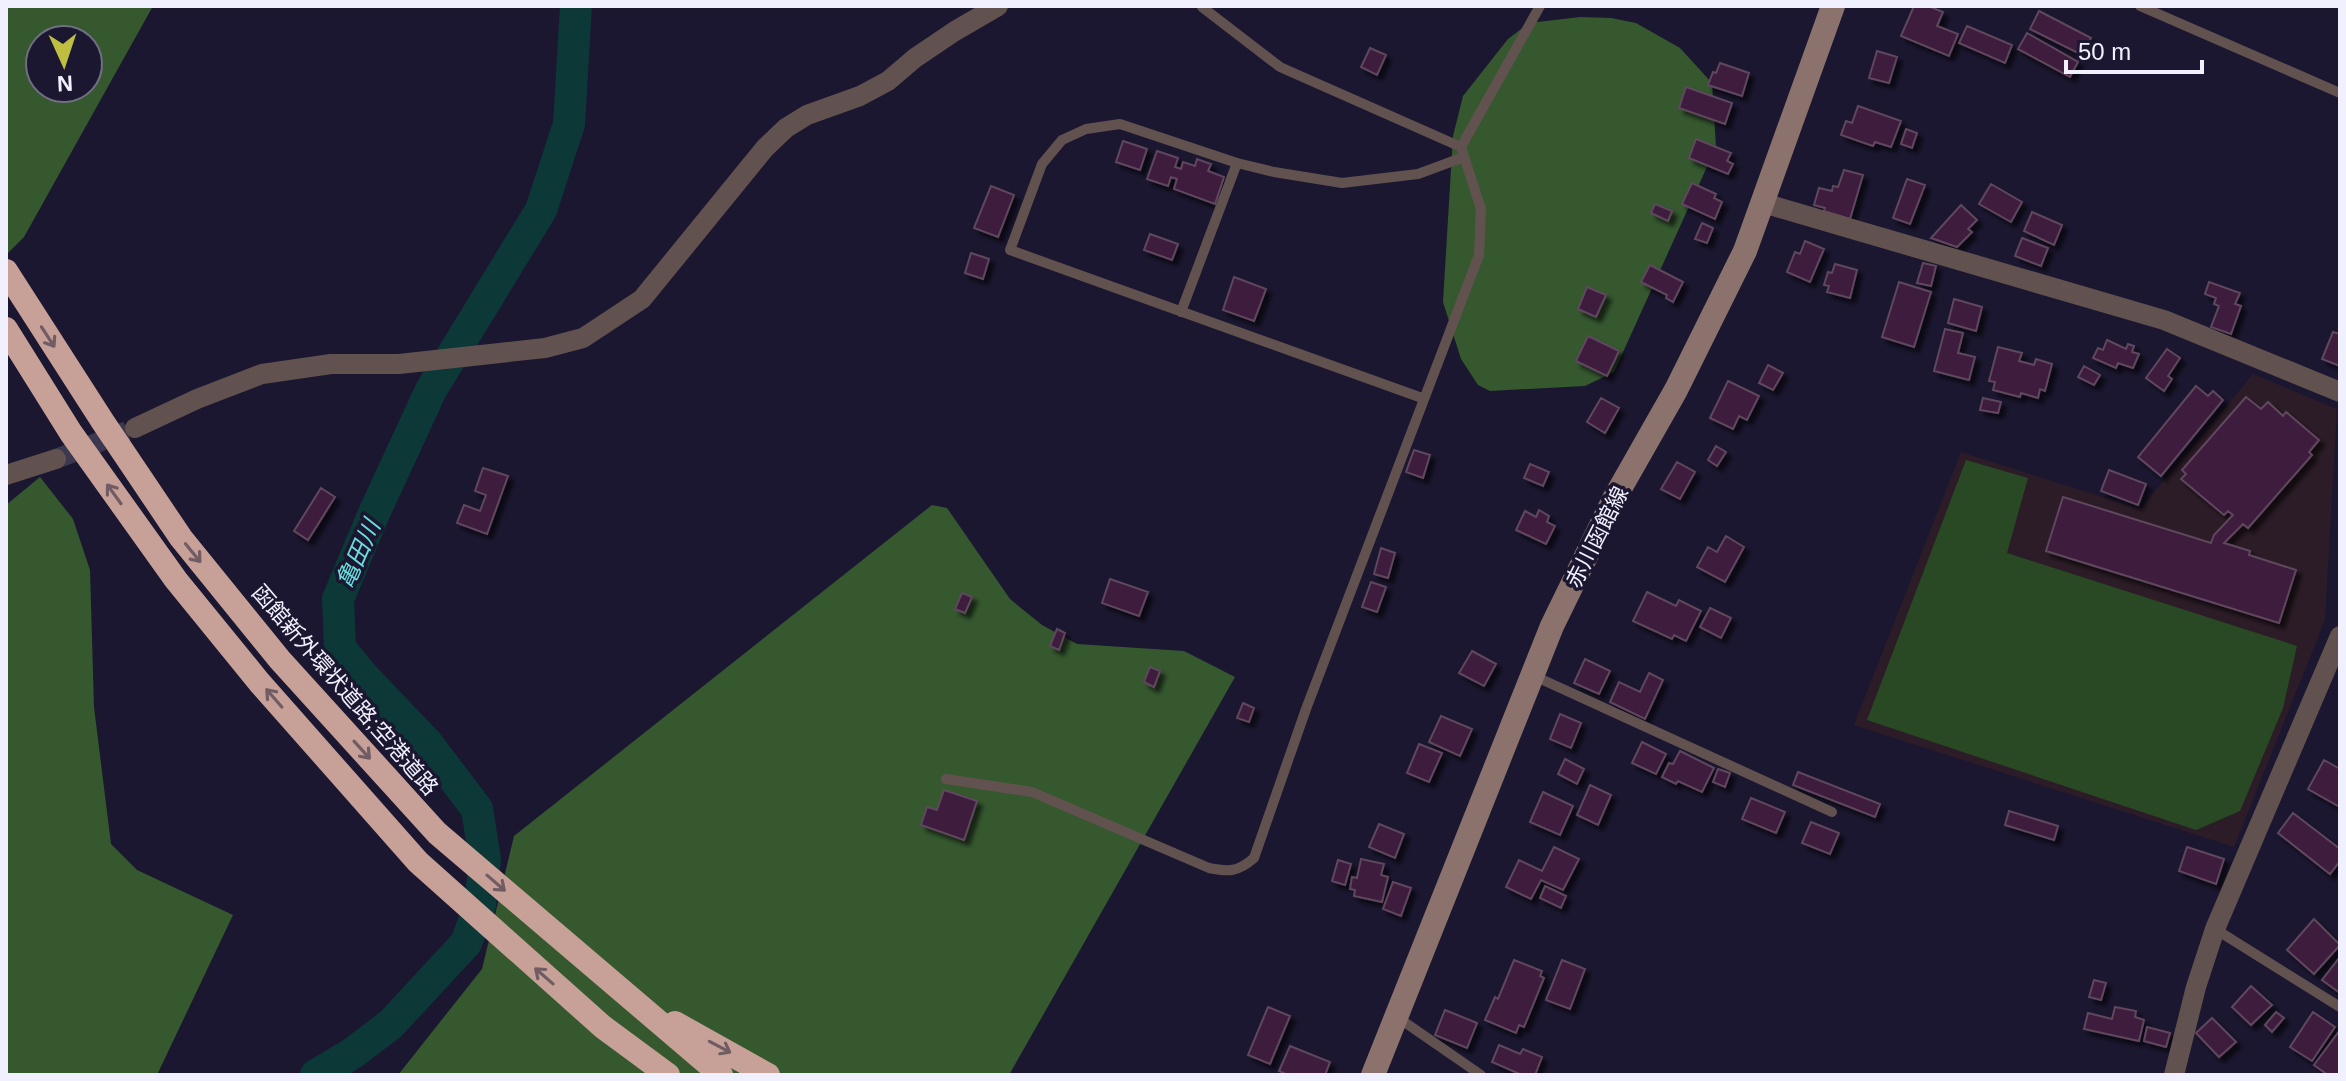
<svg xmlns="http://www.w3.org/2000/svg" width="2346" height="1081" font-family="Arial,'Noto Sans JP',sans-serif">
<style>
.education{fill:#2c1c27}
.green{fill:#294925}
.forest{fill:#35582f;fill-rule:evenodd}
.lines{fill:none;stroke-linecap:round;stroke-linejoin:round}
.river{stroke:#0c3838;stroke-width:32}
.building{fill:#3e1a3c;stroke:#5f475d;stroke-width:2;filter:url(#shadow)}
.street-tunnel{stroke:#3b384f;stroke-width:20;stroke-dasharray:20 10;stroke-linecap:butt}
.lane{stroke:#62524f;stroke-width:10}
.street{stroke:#62524f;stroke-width:20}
.secondary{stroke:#8b726c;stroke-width:24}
.highway{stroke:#c7a098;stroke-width:24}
.oneway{stroke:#715c64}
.labels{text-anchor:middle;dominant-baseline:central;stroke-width:7;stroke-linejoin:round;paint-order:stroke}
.street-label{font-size:22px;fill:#f1f0fe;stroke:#1b1730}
.water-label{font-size:24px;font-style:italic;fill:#68dfde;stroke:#1b1730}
</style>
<defs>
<filter id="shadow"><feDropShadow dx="5" dy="5" stdDeviation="2" flood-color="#0009"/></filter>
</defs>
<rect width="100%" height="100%" fill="#1b1730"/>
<!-- education -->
<path class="education" d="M2253,374L2337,409L2325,620L2234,847L1854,725L1961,452L2140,509Z"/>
<!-- green -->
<path class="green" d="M1966,460L2028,478L2007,553L2297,646L2283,708L2240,811L2196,830L1867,720Z"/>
<!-- forest -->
<path class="forest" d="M6,6H153L24,237L6,255ZM40,40H88V88H40Z
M1580,17L1611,18L1636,23L1680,48L1712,83L1716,147L1614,372L1585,386L1490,391L1478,385L1461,359L1443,302L1453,136L1463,96L1508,39L1529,23Z
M40,477L73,519L90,570L94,707L111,844L137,870L233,915L157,1075H6V505Z
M932,505L947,508L1010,599L1042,625L1077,644L1184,651L1235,677L1009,1075H398L482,969L514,836Z"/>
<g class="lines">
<!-- river -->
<path class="river" d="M316,1075L353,1053L391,1024L466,943L480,905L485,860L477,809L427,743L363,676L340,648L338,599L375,511L431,390L541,210L569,124L576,6"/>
</g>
<!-- building -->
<path class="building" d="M1914,6H1928L1943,12L1937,26L1958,34L1949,56L1901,36Z
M2039,11L2091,38L2082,55L2030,29Z
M1967,26L2012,45L2005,63L1959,43Z
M2027,33L2078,62L2070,77L2018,49Z
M1370,48L1386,55L1377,75L1361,67Z
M1877,51L1897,57L1889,83L1869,78Z
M1720,63L1749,73L1742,96L1708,85L1713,72L1716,73Z
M1686,87L1732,103L1725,124L1679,108Z
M1858,106L1901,121L1891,147L1875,142L1873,146L1841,135L1846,121L1852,123Z
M1906,129L1917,133L1912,148L1901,144Z
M1696,139L1731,153L1727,161L1733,164L1728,174L1689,158Z
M1123,141L1147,149L1140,170L1116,162Z
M1157,151L1178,158L1175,167L1181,169L1183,162L1195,166L1197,159L1211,164L1208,171L1224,177L1215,204L1174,189L1177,179L1171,177L1168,186L1147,179Z
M1844,170L1863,175L1850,219L1824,211L1825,208L1814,205L1819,188L1832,191L1833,186L1838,187Z
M1907,179L1925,185L1910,224L1893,218Z
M1692,183L1716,194L1714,198L1722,202L1715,219L1682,204Z
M1991,184L2022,202L2011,222L1979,204Z
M991,186L1014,195L998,237L974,228Z
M1655,204L1672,211L1668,221L1651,213Z
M1961,205L1977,220L1968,229L1972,232L1957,247L1931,238Z
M2032,212L2062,225L2054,245L2024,231Z
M1702,223L1713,228L1707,243L1695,239Z
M1150,234L1178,244L1172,260L1144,250Z
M2022,238L2048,248L2041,266L2015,256Z
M1805,241L1824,249L1810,282L1787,272L1795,252L1800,254Z
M971,253L989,259L983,279L965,273Z
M1923,263L1936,266L1931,286L1917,283Z
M1835,264L1857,270L1850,298L1827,292L1829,286L1824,285L1828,272L1832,273Z
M1650,265L1683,282L1673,302L1666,298L1667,295L1641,282Z
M1234,277L1266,289L1254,321L1223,310Z
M1899,282L1931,292L1914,347L1882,337Z
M2209,282L2240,293L2235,304L2241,306L2231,334L2211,327L2219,306L2214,304L2216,298L2205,294Z
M1587,287L1606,295L1596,317L1578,309Z
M1954,299L1982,307L1976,331L1948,323Z
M1945,329L1963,333L1958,353L1975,357L1969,380L1934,371Z
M2333,332L2340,334V366L2322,359Z
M1588,336L1619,351L1607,376L1576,361Z
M2107,340L2126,349L2128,344L2134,346L2132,352L2139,354L2133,368L2118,363L2116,368L2093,358L2098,348L2103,350Z
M1998,347L2022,353L2019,361L2034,365L2036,359L2052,364L2045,391L2040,389L2038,398L2021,393L2020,397L1993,390L1995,382L1989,381Z
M2167,349L2180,358L2168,376L2172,379L2164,391L2146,378Z
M1768,365L1783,373L1773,390L1759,383Z
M2084,366L2100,375L2094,385L2078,377Z
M1728,381L1759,396L1747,420L1739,416L1733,429L1710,418Z
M2196,386L2208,396L2213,391L2223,400L2161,476L2138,457Z
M2246,397L2261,409L2268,402L2283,416L2286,412L2319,440L2309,452L2312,455L2248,528L2243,524L2224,543L2250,551L2249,555L2296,570L2279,623L2046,551L2063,497L2211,543L2214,535L2233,515L2228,511L2224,515L2181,479L2186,474L2182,470Z
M1601,398L1619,408L1605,433L1587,422Z
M1983,398L2001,402L1998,413L1980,410Z
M1716,446L1726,452L1717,466L1708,460Z
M1414,450L1430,455L1423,478L1406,472Z
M1677,462L1695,472L1680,499L1661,489Z
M1530,464L1549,472L1543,486L1524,478Z
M483,468L508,476L487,534L457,523L464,505L480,511L486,495L475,491Z
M2109,470L2146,484L2138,505L2101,491Z
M321,488L335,497L308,540L294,531Z
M1539,510L1549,516L1547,522L1555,526L1546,544L1516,530L1525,511L1536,517Z
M1726,536L1744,547L1725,582L1697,567L1708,547L1717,552Z
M1381,548L1395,553L1388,578L1374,574Z
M1110,579L1148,592L1139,616L1102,603Z
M1371,582L1386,587L1377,612L1362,607Z
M1647,592L1676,606L1679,600L1701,611L1686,641L1674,635L1672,639L1633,621Z
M962,593L972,597L965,613L955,609Z
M1710,608L1731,618L1721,638L1700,627Z
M1057,629L1065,633L1059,650L1050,646Z
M1472,651L1496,664L1484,686L1459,673Z
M1585,659L1610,671L1599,694L1574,683Z
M1150,667L1160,671L1154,687L1144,682Z
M1649,673L1663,680L1645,719L1610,702L1619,682L1640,692Z
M1243,703L1254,708L1249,722L1237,718Z
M1560,714L1581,723L1571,748L1550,739Z
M1441,716L1472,729L1460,756L1429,742Z
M1642,742L1666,754L1656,774L1632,763Z
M1419,744L1442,753L1429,782L1407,773Z
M1680,751L1714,768L1702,792L1678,781L1676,784L1662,777L1669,763L1673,764Z
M1565,759L1584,769L1577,784L1558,774Z
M2324,760L2340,769V807L2308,789Z
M1718,769L1730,773L1725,787L1713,782Z
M1798,772L1880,804L1875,817L1793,785Z
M1590,785L1611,795L1598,825L1577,815Z
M944,790L977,801L964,840L921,825L927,807L937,810Z
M1543,792L1573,806L1560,835L1530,822Z
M1751,798L1785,812L1776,833L1742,819Z
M2009,811L2058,826L2054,840L2005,825Z
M2293,813L2340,849V861L2330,874L2278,833Z
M1811,822L1839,833L1830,854L1802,843Z
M1379,824L1404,834L1395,858L1369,847Z
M1554,847L1579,859L1563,890L1541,880L1531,899L1506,887L1519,860L1542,871Z
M2187,847L2224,859L2216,884L2179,871Z
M1361,859L1384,864L1381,875L1388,877L1382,902L1354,896L1355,890L1350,889L1352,877L1357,878Z
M1338,860L1351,864L1345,885L1332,881Z
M1393,882L1411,888L1401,916L1383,909Z
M1545,886L1566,896L1561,908L1540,898Z
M2314,919L2340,945L2314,974L2287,950Z
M2340,957V993L2322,980Z
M1514,960L1542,971L1540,976L1544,978L1524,1027L1519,1025L1516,1033L1485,1020L1495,997L1498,999Z
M1562,960L1585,969L1570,1009L1546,1000Z
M2094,980L2106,983L2101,1000L2089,997Z
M2251,986L2272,1005L2251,1025L2232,1007Z
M1268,1007L1290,1016L1270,1064L1248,1055Z
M2115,1007L2136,1011L2135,1017L2144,1020L2139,1041L2084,1029L2088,1013L2112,1019Z
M1445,1010L1477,1023L1467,1048L1435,1035Z
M2276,1012L2284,1018L2272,1032L2265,1025Z
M2313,1012L2335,1027L2312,1061L2290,1047Z
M2212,1018L2236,1042L2219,1057L2196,1033Z
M2147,1027L2170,1033L2166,1047L2144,1041Z
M2340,1030V1075H2328L2314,1065Z
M1499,1045L1520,1054L1523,1049L1542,1057L1535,1075H1522L1492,1062Z
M1290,1046L1330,1062L1325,1075H1288L1279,1071Z"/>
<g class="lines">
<!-- street-tunnel -->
<path class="street-tunnel" d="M56,459L127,431"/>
<!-- lane -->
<path class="lane" d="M2140,6L2340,93
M1202,7L1280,67L1461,147L1540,6
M1181,312L1237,163
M1422,398L1010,250L1042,164L1062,140L1086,129L1120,124L1237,163L1274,172L1342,183L1418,174L1464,157
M1532,675L1832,812
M946,779L1032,792L1209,868C1229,872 1238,872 1254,858L1306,709L1479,255L1481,209L1461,147
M2215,929L2340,1007
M1397,1017L1481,1075"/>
<!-- street -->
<path class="street" d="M1763,203L2164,320L2340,392
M135,428L197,399L262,374L331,364H399L545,348L583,338L642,299L765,148L786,128L807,115L860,96L888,81L915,58L955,31L998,6
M6,475L56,459
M2174,1075L2196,987L2215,929L2340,636"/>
<!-- secondary -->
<path class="secondary" d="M1373,1075L1552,626L1614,499L1676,390L1745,251L1833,6"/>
<!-- highway -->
<path class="highway" d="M6,271L103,422L181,538L280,660L437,833L721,1075
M6,329L71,433L176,580L259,682L418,862L603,1027L668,1075
M675,1023L768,1075"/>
</g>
<!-- one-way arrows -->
<defs><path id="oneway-shaft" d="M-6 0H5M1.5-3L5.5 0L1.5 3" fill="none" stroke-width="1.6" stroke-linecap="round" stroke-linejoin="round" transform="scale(2)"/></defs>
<g class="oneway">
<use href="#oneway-shaft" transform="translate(48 337) rotate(57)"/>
<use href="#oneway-shaft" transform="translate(114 494) rotate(-126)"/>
<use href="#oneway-shaft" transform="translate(193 553) rotate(51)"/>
<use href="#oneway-shaft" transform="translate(274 698) rotate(-131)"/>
<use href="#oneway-shaft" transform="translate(362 750) rotate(48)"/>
<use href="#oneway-shaft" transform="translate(496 883) rotate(41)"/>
<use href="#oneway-shaft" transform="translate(544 976) rotate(-139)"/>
<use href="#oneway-shaft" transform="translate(720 1047) rotate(28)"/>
</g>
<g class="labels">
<!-- street labels -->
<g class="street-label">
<text transform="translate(1597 537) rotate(-63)">赤川函館線</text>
<text transform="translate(345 690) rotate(49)">函館新外環状道路;空港道路</text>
</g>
<!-- water labels -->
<g class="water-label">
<text transform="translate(358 554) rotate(-66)">亀田川</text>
</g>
</g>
<!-- border -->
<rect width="2346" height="1081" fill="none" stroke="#f1f0fe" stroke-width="16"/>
<!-- north arrow -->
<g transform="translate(64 64) rotate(177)"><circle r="38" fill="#1b1730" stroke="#716e82" stroke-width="2"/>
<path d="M0-6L14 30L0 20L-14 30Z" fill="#bfbe41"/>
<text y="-12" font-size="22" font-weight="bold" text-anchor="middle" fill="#f1f0fe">N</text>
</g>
<!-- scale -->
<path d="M2066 60v12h136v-12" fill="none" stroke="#f1f0fe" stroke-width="4"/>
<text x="2078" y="60" font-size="24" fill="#f1f0fe" stroke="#1b1730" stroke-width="6" paint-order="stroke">50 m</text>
</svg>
